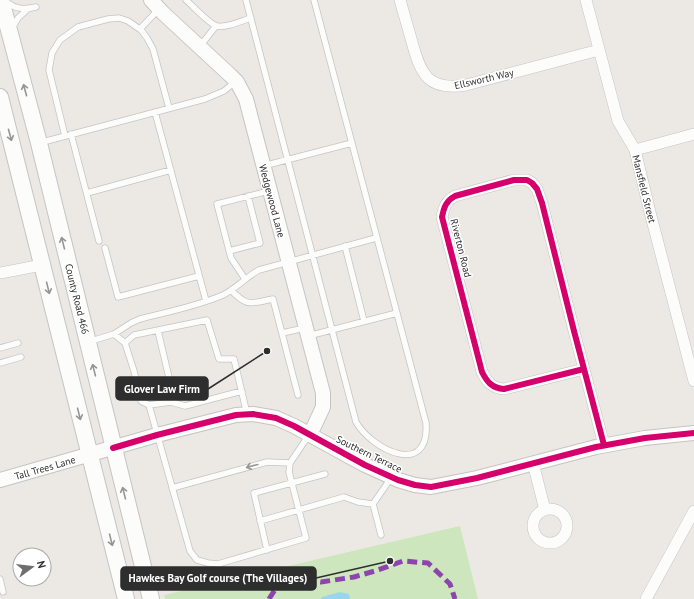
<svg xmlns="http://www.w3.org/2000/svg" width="694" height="599" font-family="'PT Sans',sans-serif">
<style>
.green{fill:#cee6be}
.water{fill:#99d6ec}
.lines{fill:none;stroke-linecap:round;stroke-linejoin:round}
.service-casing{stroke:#c5c4c5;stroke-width:7}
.minor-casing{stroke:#c5c4c5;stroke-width:12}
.tertiary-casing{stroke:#c5c4c5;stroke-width:16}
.secondary-casing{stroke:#c5c4c5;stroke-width:18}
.service{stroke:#fcfcfb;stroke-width:5.5}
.minor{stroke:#fcfcfb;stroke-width:11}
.tertiary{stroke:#fcfcfb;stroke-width:14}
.secondary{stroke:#fcfcfb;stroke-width:16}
.quiet{stroke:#8e44ad;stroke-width:5;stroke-dasharray:10 5;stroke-linecap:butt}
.cycleway-casing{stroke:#fff;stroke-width:8}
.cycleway{stroke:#d6006c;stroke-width:6}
.oneway{stroke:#959594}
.labels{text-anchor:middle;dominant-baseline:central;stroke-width:3;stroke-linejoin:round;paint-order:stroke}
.street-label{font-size:10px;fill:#2e2e2e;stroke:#fff}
.leader{fill:none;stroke:#2e2e2e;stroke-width:1.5}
.callout-dot{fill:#2e2e2e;stroke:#fff;stroke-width:1.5}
.callout{fill:#2e2e2e;stroke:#2e2e2e;stroke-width:1.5}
.callout-label{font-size:11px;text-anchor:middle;font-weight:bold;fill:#fff}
</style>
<rect width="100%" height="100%" fill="#ece8e4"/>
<!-- green -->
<path class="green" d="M460,526L478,599H165L164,595Z"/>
<!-- water -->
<path class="water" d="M340,592L349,594L350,599H321L322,597Z"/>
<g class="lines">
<!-- service casing -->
<g class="service-casing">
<path id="service" d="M186,0C193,6 209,24 217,26C227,28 241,21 251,18
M246,0L356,422C372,450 430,478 426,423L314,0
M5,1C15,9 24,10 36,7
M12,28L18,18L28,9
M140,29L159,9
M200,46L216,26
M155,112L206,301
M71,134L99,241
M65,136L49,70L52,53L60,40L78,27L108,19L119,18L128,21L141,30L147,38L153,49L169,108
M39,143L205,99L224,91L236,81
M263,166L352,143
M87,193L171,170
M345,246L364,321
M105,248L118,297L199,276
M229,251L260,243L248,196
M245,279L231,258L217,204L269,191
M231,290C248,308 251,303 273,299L298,395
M158,331L175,403
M282,333L305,328
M114,334L125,343L134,371L141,401L149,405L190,551L197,560L208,563L218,564L306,538L289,472L290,463L309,435
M308,336L397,313
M88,342L114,334L131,323L140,319C167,312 198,306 223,295C237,288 246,277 259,270L376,238
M125,343L134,335L207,320L219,359H234L247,414
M0,348L18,343
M0,363L21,357
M149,405L171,402L185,406L242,391
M172,488L267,462L290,463
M373,504L381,535
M260,521L344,497L358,502L373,504L391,478
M267,550L254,493L325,474
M0,579L3,592"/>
</g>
<!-- minor casing -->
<g class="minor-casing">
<path id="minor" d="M400,0C404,14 408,28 412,42C421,75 428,91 466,85L599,50
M586,0L618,121L635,150L651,216L694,381
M635,150L694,134
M0,273L42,265
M584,369L504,389C492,388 487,382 482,372L442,217C444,207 446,201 455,196L514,180H527L532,183L537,189L542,203L574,331L604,445
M533,463L545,510
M533 526a17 17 0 1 1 34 0a17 17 0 1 1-34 0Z
M646,599L694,511"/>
</g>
<!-- tertiary casing -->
<g class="tertiary-casing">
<path id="tertiary" d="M151,0L163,13L230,75L237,82L246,99L323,393V407L310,435
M0,480L157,435L236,415L253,414L276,418L294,426L365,465L398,480L415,485L431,487L477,478L596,447L645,438L694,433"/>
</g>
<!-- secondary casing -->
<g class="secondary-casing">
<path id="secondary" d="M1,0L39,143L151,599
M0,97L126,599"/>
</g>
<!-- service -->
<use href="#service" class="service"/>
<!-- minor -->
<use href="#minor" class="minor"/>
<!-- tertiary -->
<use href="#tertiary" class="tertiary"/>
<!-- secondary -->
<use href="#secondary" class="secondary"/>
<!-- quiet -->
<path class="quiet" d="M269,599L278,585L296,579L321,582L354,577L375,571L403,561L428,563L450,584L455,599"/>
<!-- cycleway casing -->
<g class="cycleway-casing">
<path id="cycleway" d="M584,369L504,389C492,388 487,382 482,372L442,217C444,207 446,201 455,196L514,180H527L532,183L537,189L542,203L574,331L604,445
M113,448L157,435L236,415L253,414L276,418L294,426L365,465L398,480L415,485L431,487L477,478L596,447L645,438L694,433"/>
</g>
<!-- cycleway -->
<use href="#cycleway" class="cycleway"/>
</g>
<!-- one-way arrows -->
<defs><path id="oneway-shaft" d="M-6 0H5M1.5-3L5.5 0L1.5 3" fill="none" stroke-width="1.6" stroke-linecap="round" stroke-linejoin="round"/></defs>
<g class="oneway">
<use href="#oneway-shaft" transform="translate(25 90) rotate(-105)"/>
<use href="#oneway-shaft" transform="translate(10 135) rotate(75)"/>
<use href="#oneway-shaft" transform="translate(63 243) rotate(-104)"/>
<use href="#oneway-shaft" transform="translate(48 288) rotate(76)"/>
<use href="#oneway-shaft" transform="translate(94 370) rotate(-104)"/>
<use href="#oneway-shaft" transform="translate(79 414) rotate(76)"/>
<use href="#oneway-shaft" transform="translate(252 466) rotate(165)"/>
<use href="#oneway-shaft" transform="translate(124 493) rotate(-104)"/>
<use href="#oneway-shaft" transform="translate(111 540) rotate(76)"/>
</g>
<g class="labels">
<!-- street labels -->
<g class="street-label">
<text transform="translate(484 79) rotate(-13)">Ellsworth Way</text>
<text transform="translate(644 189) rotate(76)">Mansfield Street</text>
<text transform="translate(272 201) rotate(75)">Wedgewood Lane</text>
<text transform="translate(461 248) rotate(76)">Riverton Road</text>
<text transform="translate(77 299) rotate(76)">County Road 466</text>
<text transform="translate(369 454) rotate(26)">Southern Terrace</text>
<text transform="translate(45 468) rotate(-16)">Tall Trees Lane</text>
</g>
</g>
<!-- callouts -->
<path class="leader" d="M267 351L208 389M390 561L316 578"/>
<g class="callout-dot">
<circle cx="267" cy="351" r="4"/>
<circle cx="390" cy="561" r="4"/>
</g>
<g class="callout">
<rect x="116" y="377" width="92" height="23" rx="4"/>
<rect x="121" y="567" width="195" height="23" rx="4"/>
</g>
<g class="callout-label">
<text x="162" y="393">Glover Law Firm</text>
<text x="218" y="582">Hawkes Bay Golf course (The Villages)</text>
</g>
<!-- north arrow -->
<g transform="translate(32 567) rotate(75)"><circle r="19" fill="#ffffff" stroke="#ababab"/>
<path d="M0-3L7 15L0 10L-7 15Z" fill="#706f6e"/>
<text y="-6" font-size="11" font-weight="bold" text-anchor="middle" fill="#2e2e2e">N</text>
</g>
</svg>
